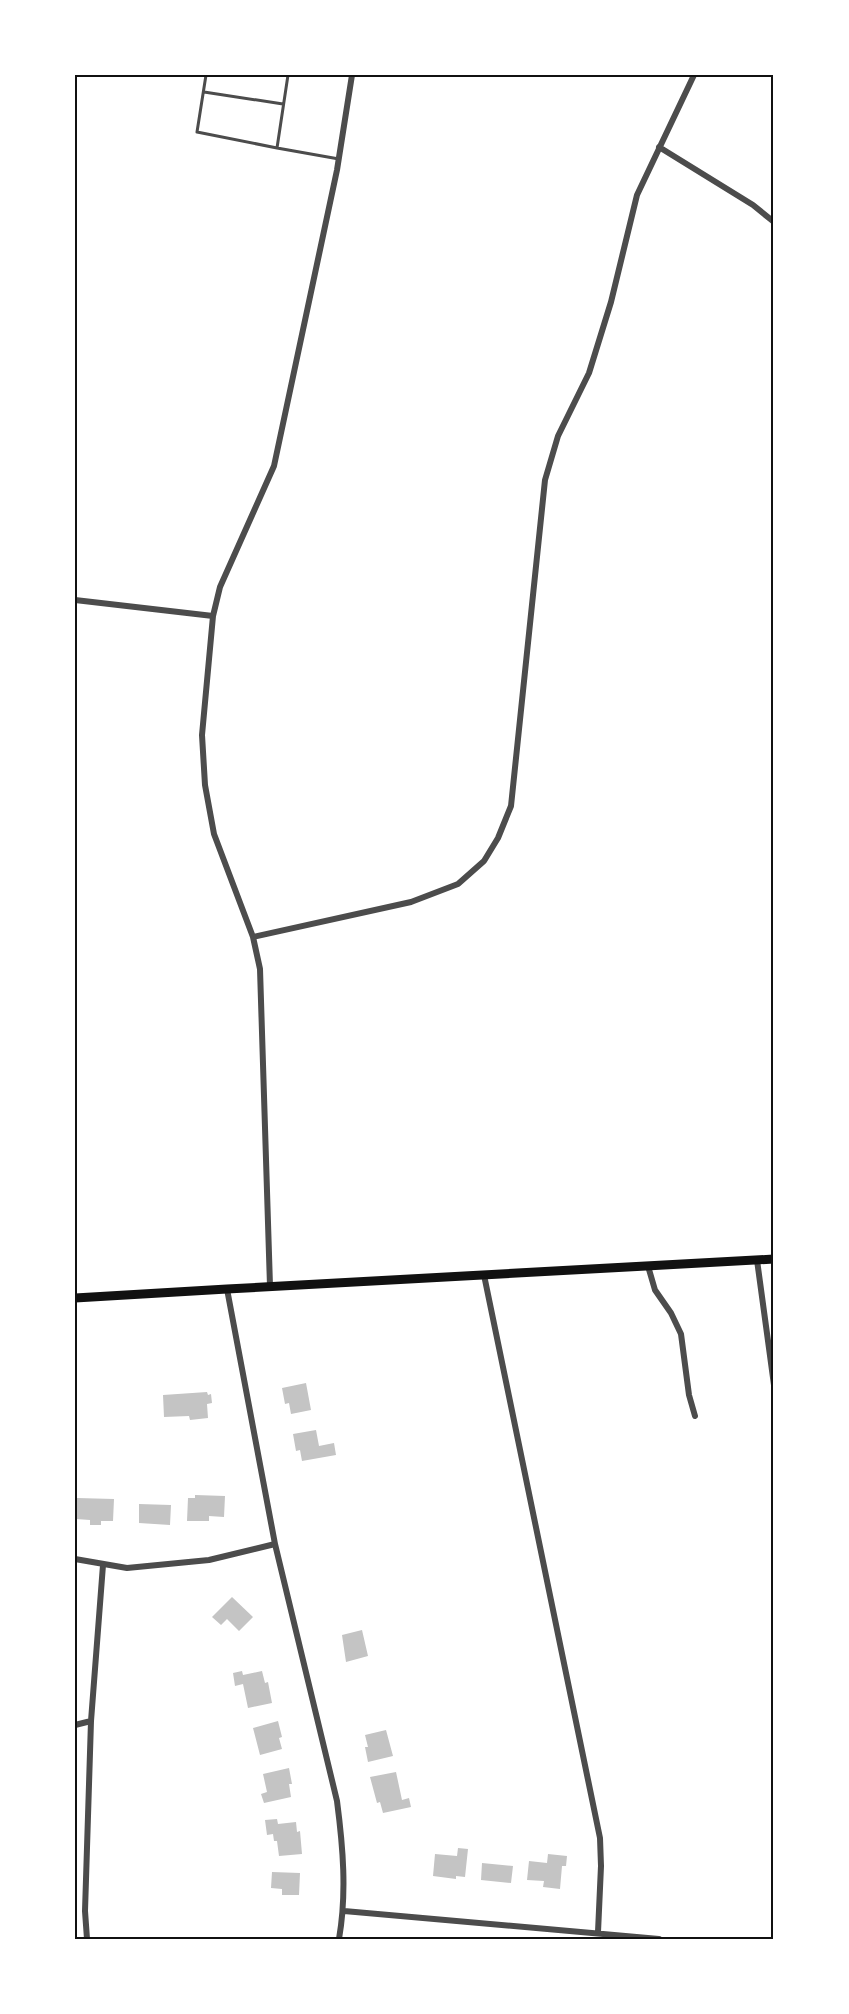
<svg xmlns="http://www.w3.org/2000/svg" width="849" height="2014" font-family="'DejaVu Sans',sans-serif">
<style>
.building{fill:#c4c4c4}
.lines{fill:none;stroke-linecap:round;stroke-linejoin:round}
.service{stroke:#4c4c4c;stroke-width:3}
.minor{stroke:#4c4c4c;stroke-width:6}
.primary{stroke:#111;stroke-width:9}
.neatline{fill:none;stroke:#111;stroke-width:2}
</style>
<rect width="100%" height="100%" fill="#fff"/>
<!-- building -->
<path class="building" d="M306,1383L311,1410L291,1414L289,1403L285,1404L282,1388Z
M207,1392L208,1395L211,1394L212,1403L207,1404L208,1418L190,1420L189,1416L164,1417L163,1395Z
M316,1430L319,1446L334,1443L336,1455L302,1461L300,1450L296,1451L293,1434Z
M195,1495L225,1496L224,1517L209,1516V1521H187L188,1498H195Z
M77,1498L114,1499L113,1521H101V1525H90V1520L76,1519Z
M139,1504L171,1505L170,1525L139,1523Z
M232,1597L253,1617L239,1631L227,1619L221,1625L212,1617Z
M362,1630L368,1656L346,1662L342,1635Z
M242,1671L243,1675L262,1671L265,1683L268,1682L272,1703L248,1708L243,1684L235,1686L233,1673Z
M278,1721L282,1737L279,1738L282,1749L260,1755L253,1728Z
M386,1730L393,1756L368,1762L365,1747H368L365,1735Z
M289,1768L292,1784H289L291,1797L264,1803L261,1794L267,1792L263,1774Z
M396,1772L402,1800L409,1798L411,1807L383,1813L380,1802L377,1803L370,1777Z
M277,1819L278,1824L296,1822L297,1832L300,1831L302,1854L279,1856L277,1841H274L273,1834L267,1835L265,1820Z
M458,1848L468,1849L465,1877L456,1876V1879L433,1876L435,1854L457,1856Z
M548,1854L567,1856L566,1866H562L560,1889L543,1887L544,1881L527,1880L529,1861L547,1863Z
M482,1863L513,1866L511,1883L481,1880Z
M272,1872L300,1873L299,1895H282V1889L271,1888Z"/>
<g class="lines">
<!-- service -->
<path class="service" d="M206,75L197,132L277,148
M288,75L277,148L339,159
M204,92L283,104"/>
<!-- minor -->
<path class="minor" d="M659,147L753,205L774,222
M75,600L213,616
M253,937L411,902L458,884L484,861L498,838L511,806L545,480L558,436L589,373L611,302L637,195L694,75
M757,1260L774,1385
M648,1266L655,1290L671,1313L681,1334L689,1395L695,1416
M484,1275L600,1838L601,1866L598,1932
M270,1286L260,969L253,937L214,834L205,785L202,735L213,616L220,587L274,466L337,170L352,75
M227,1289L275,1544L337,1801C343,1847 347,1893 339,1939
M75,1559L127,1568L209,1560L275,1544
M75,1725L91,1721
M344,1911L659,1939
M87,1939L85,1911L91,1721L103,1565"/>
<!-- primary -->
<path class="primary" d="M75,1298L227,1289L774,1259"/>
</g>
<!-- border -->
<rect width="849" height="2014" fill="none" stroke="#ffffff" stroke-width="153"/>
<rect x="76" y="76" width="696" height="1862" class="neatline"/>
</svg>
